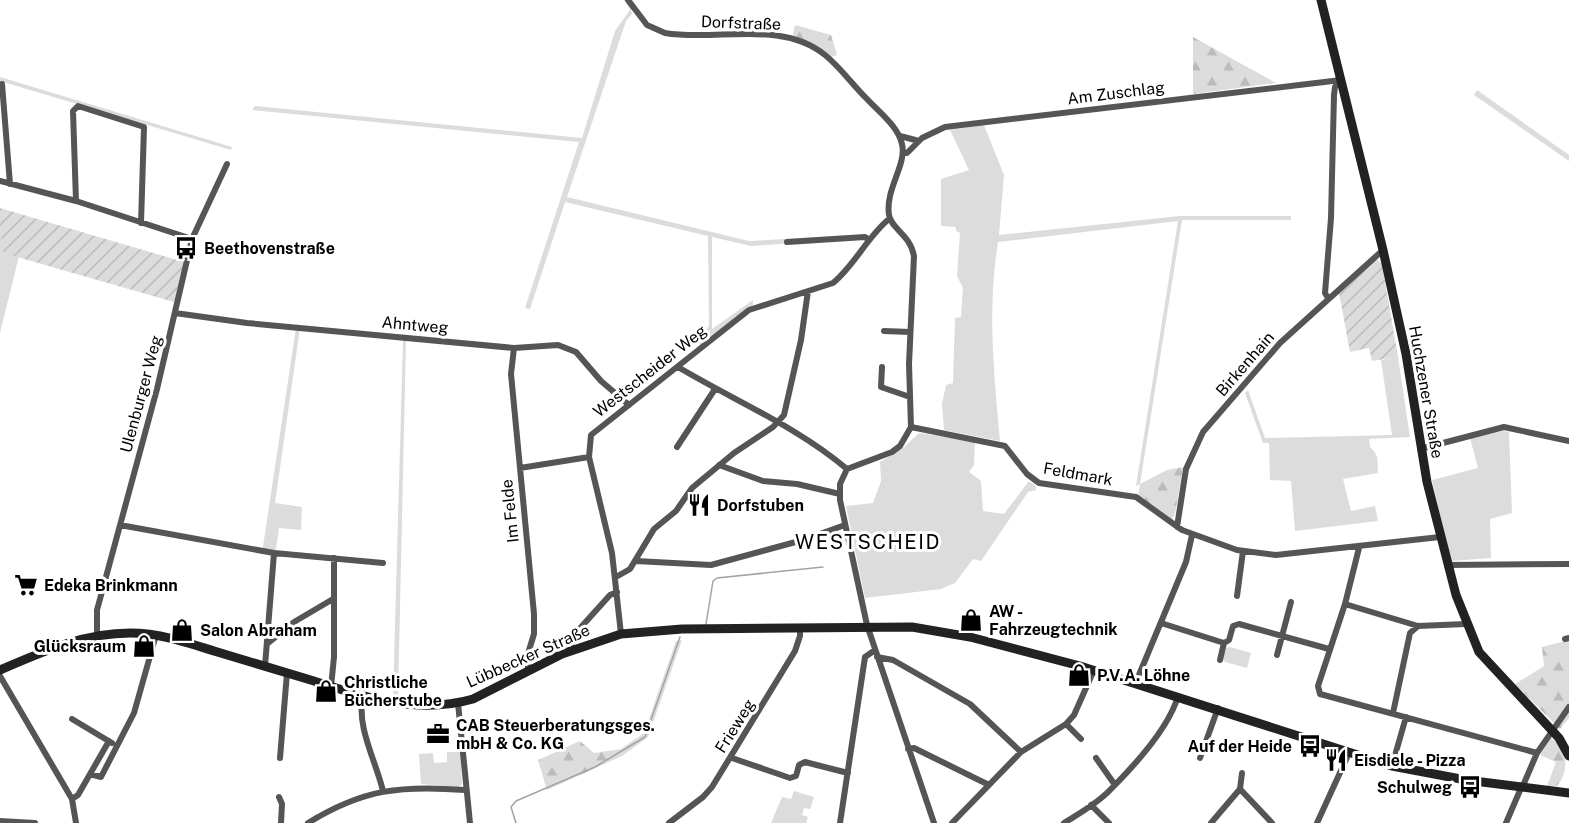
<svg xmlns="http://www.w3.org/2000/svg" width="1569" height="823" font-family="'Public Sans',sans-serif">
<style>
.green{fill:#dcdcdc}
.forest{fill:url(#forest-firs)}
.garden{fill:url(#garden-furrows)}
.lines{fill:none;stroke-linecap:round;stroke-linejoin:round}
.stream{stroke:#a3a3a3;stroke-width:1.5}
.street{stroke:#555;stroke-width:6}
.secondary{stroke:#222;stroke-width:9}
.labels{text-anchor:middle;dominant-baseline:central;stroke-width:6;stroke-linejoin:round;paint-order:stroke}
.street-label{font-size:16px;fill:#000;stroke:#fff}
.poi-label{font-size:16px;font-weight:bold;fill:#000;stroke:#fff;text-anchor:start}
.quarter-label{font-size:20px;letter-spacing:1.5px;fill:#000;stroke:#fff}
</style>
<defs>
<pattern id="forest-firs" width="22" height="20" patternUnits="userSpaceOnUse" patternTransform="scale(1.5)"><rect width="22" height="20" fill="#dcdcdc"/><path d="M5 1l3.5 6h-7zM16 11l3.5 6h-7z" fill="#bbb"/></pattern>
<pattern id="garden-furrows" width="10" height="10" patternUnits="userSpaceOnUse" patternTransform="scale(1.5)"><rect width="10" height="10" fill="#dcdcdc"/><path d="M-1 1l2-2M0 10L10 0M9 11l2-2" fill="none" stroke="#bbb"/></pattern>
</defs>
<rect width="100%" height="100%" fill="#fff"/>
<!-- green -->
<path class="green" d="M624,0H632L636,7L631,10L632,14L626,21L567,197L749,241L855,235L854,239L751,246L712,237V329L753,300V305L699,346L709,325L708,236L565,202L530,309L525,308L579,142L252,110L255,106L582,138L615,31L630,10Z
M0,77L232,147L231,150L0,81Z
M1477,90L1569,155V161L1474,95Z
M984,125L1004,175L999,235L1180,216H1291V220H1182L1140,484L1136,486L1178,221L998,242C987,309 994,374 1000,441L944,430L942,404L946,385L953,383L955,318L961,317L963,288L957,276L960,233L956,231V227L941,226V179L969,170L950,130Z
M0,238L6,244L3,253L19,256L0,333Z
M296,328H300L275,503L302,507L301,530L279,528L275,556L262,553Z
M403,340H406L398,698L393,697Z
M1398,357L1410,437L1369,439L1370,447C1380,456 1377,461 1378,473L1343,479L1351,511L1375,506L1378,521L1295,531L1291,481L1270,480L1269,443H1263L1245,393L1248,390L1265,438L1392,435L1381,360Z
M1503,431L1509,432L1512,513L1490,519L1491,558L1451,561L1432,480L1478,468L1470,438Z
M919,433L975,441L974,465L969,472L981,481L983,511L1004,514L1029,481L1036,486V490L1028,492L981,561L973,559L955,583L941,589L865,598L846,506L873,503L881,481L880,462L902,449Z
M682,640L648,737L622,756L621,749L644,733L676,641Z
M1230,647L1251,653L1247,668L1225,662L1223,659L1226,648Z
M460,747L462,784L459,787L421,784L419,754L433,753L434,763L447,762V752H455V748Z
M794,791L814,797L810,809L804,808L802,815L808,817L806,823H771L782,797L791,799Z"/>
<!-- forest -->
<path class="forest" d="M795,25L831,35L837,55L831,57L792,38Z
M1193,37L1276,83L1193,94Z
M1183,467L1175,514L1172,519L1138,496L1140,484L1167,470Z
M1569,640V718L1560,729L1515,684L1544,666L1542,647Z
M1551,738C1569,748 1569,772 1557,786H1547L1556,762L1540,755Z
M580,741L594,753L621,749L622,756L547,790L538,760Z"/>
<!-- garden -->
<path class="garden" d="M0,208L184,262L174,302L3,253L5,244L0,238Z
M1376,258L1382,264L1398,357L1372,361L1369,348L1350,352L1339,293Z"/>
<g class="lines">
<!-- stream -->
<path class="stream" d="M706,624L713,581L717,578L823,567
M516,823L511,807L516,801L595,767L645,737L680,637"/>
<!-- street -->
<path class="street" d="M628,0L647,25L665,33C715,42 781,19 825,55C840,67 852,84 866,98C878,111 898,126 902,144C907,165 885,189 889,215C891,229 910,234 914,256L909,364L911,427L900,446L892,452L847,469L840,484V500L867,625L934,823
M2,84L10,184
M900,136L919,141
M903,153H907L922,138L945,127L1341,80
M0,181L76,201L192,239
M76,201L73,111L78,106L144,127L141,223
M787,242L865,237L869,240
M1328,298L1325,293L1331,218L1334,95L1335,87L1341,80
M175,313L247,323L514,348L558,345L576,352L601,381L629,405
M884,331L910,332
M514,348L511,374L534,614V634L526,660L529,671
M678,367C735,401 796,426 847,469
M882,367L881,387L910,397
M911,427L1005,446L1027,474L1039,483L1136,497L1182,530L1237,550L1276,555L1440,537
M677,447L715,389
M1420,449L1504,427L1569,441
M719,465L763,481L797,484L840,494
M520,468L589,457
M120,525L274,553L383,563
M1177,527L1186,469L1203,432L1280,343L1383,250
M1359,548L1345,604L1318,686L1320,694L1537,753
M636,561L711,565L803,540L845,525
M1447,565L1569,564
M616,577L630,569L654,529L676,511L692,488L734,453L773,427L784,415L801,340L808,291
M1237,596L1243,551
M1345,604L1418,626L1466,624
M1161,623L1224,643L1229,640L1233,626L1239,624L1329,649
M621,634L612,553L589,457L591,435L749,310L833,283C855,265 867,237 889,219
M97,635V610L157,389L192,239L227,164
M1565,639L1569,638
M267,644L294,622L333,599
M571,650L573,636L610,595L617,592
M1277,655L1291,602
M877,657L893,660L970,704L1021,752
M1220,660L1224,643
M265,666L274,553
M0,676L72,799L76,823
M1136,682L1186,562L1192,535
M331,687L334,657V558
M363,696C356,727 376,761 383,791
M458,703L470,823
M1393,713L1410,633L1418,626
M72,719L112,743
M1066,724L1081,739
M908,749L914,748L987,784
M280,758L287,673
M732,758L790,778L796,776L799,765L805,762L848,773
M1096,758L1115,785
M1200,758L1218,708
M1392,766L1406,717
M1242,773L1240,789L1272,823
M90,774L101,777L134,713L156,635
M1522,788L1537,753L1569,707
M279,797L282,804L281,823
M72,799L78,795L109,741
M1091,805L1109,823
M0,821L35,823
M308,823C363,789 401,785 465,790
M669,823L703,797L712,787L795,651L800,636V627
M840,823L865,657L875,650
M952,823L1021,752L1066,724L1074,715L1094,670
M1064,823C1080,813 1098,803 1110,790C1134,766 1169,728 1178,696
M1211,823L1240,789
M1317,823L1349,753
M1506,823L1521,788"/>
<!-- secondary -->
<path class="secondary" d="M1321,0L1383,250L1406,354L1427,482L1456,595L1479,652L1559,738L1569,756
M0,670C42,652 83,633 130,633C159,633 186,642 214,651C247,661 280,671 314,681C367,698 418,715 473,699L562,654L621,634L682,629L912,627L970,637L1080,666L1392,766L1466,780L1569,793"/>
</g>
<!-- icons -->
<defs>
<g id="bus-bare" transform="scale(1.8)"><path d="M-5-6H5V4H4V6H2V4H-2V6H-4V4H-5ZM-3.5-4V0h7V-4ZM-3.5 1.2v1.5H-2V1.2ZM2 1.2v1.5H3.5V1.2Z" fill="#000" stroke="#fff" stroke-width="2.5" paint-order="stroke"/></g>
<g id="restaurant-bare" transform="scale(1.8)"><path d="M-5-6h1v4h1v-4h1v4h1v-4h1v5L-1.5 .5V6h-2V.5L-5-1ZM5-6V6H3V1.5H1.5Q1.5-4 5-6Z" fill="#000" stroke="#fff" stroke-width="2.5" paint-order="stroke"/></g>
<g id="supermarket-bare" transform="scale(1.8)"><path d="M-6-5.5h2.5l.6 2H6L4.5 2H-2.5L-4.4-4H-6ZM-1.5 3.2a1.3 1.3 0 1 0 .1 0ZM3 3.2a1.3 1.3 0 1 0 .1 0Z" fill="#000" stroke="#fff" stroke-width="2.5" paint-order="stroke"/></g>
<g id="shop-bare" transform="scale(1.8)"><path d="M-5-2.5h2.3a2.7 3.5 0 0 1 5.4 0H5L5.5 6h-11ZM-1.5-2.5h3a1.5 2.3 0 0 0-3 0Z" fill="#000" stroke="#fff" stroke-width="2.5" paint-order="stroke"/></g>
<g id="office-bare" transform="scale(1.8)"><path d="M-6-3h4V-5.5h4V-3h4V5H-6ZM-1-4.5V-3h2v-1.5ZM-6 0V1H6V0Z" fill="#000" stroke="#fff" stroke-width="2.5" paint-order="stroke"/></g>
</defs>
<g fill-rule="evenodd">
<use href="#bus-bare" x="186" y="248"/>
<use href="#restaurant-bare" x="699" y="505"/>
<use href="#supermarket-bare" x="26" y="585"/>
<use href="#shop-bare" x="971" y="620"/>
<use href="#shop-bare" x="182" y="630"/>
<use href="#shop-bare" x="144" y="646"/>
<use href="#shop-bare" x="1079" y="675"/>
<use href="#shop-bare" x="326" y="691"/>
<use href="#office-bare" x="438" y="734"/>
<use href="#bus-bare" x="1310" y="746"/>
<use href="#restaurant-bare" x="1336" y="760"/>
<use href="#bus-bare" x="1470" y="787"/>
</g>
<g class="labels">
<!-- street labels -->
<g class="street-label">
<text transform="translate(741 23) rotate(2)">Dorfstraße</text>
<text transform="translate(1116 93) rotate(-7)">Am Zuschlag</text>
<text transform="translate(415 325) rotate(5)">Ahntweg</text>
<text transform="translate(1245 364) rotate(-49)">Birkenhain</text>
<text transform="translate(650 371) rotate(-38)">Westscheider Weg</text>
<text transform="translate(1426 392) rotate(80)">Huchzener Straße</text>
<text transform="translate(141 394) rotate(-75)">Ulenburger Weg</text>
<text transform="translate(1078 474) rotate(10)">Feldmark</text>
<text transform="translate(510 511) rotate(-96)">Im Felde</text>
<text transform="translate(528 656) rotate(-24)">Lübbecker Straße</text>
<text transform="translate(735 726) rotate(-58)">Frieweg</text>
</g>
<!-- poi labels -->
<g class="poi-label">
<text x="204" y="248">Beethovenstraße</text>
<text x="717" y="505">Dorfstuben</text>
<text x="44" y="585">Edeka Brinkmann</text>
<text x="989" y="611">AW -<tspan x="989" dy="18">Fahrzeugtechnik</tspan></text>
<text x="200" y="630">Salon Abraham</text>
<text x="126" y="646" text-anchor="end">Glücksraum</text>
<text x="1097" y="675">P.V.A. Löhne</text>
<text x="344" y="682">Christliche<tspan x="344" dy="18">Bücherstube</tspan></text>
<text x="456" y="725">CAB Steuerberatungsges.<tspan x="456" dy="18">mbH &amp; Co. KG</tspan></text>
<text x="1292" y="746" text-anchor="end">Auf der Heide</text>
<text x="1354" y="760">Eisdiele - Pizza</text>
<text x="1452" y="787" text-anchor="end">Schulweg</text>
</g>
<!-- quarter labels -->
<g class="quarter-label">
<text x="868" y="542">WESTSCHEID</text>
</g>
</g>
</svg>
